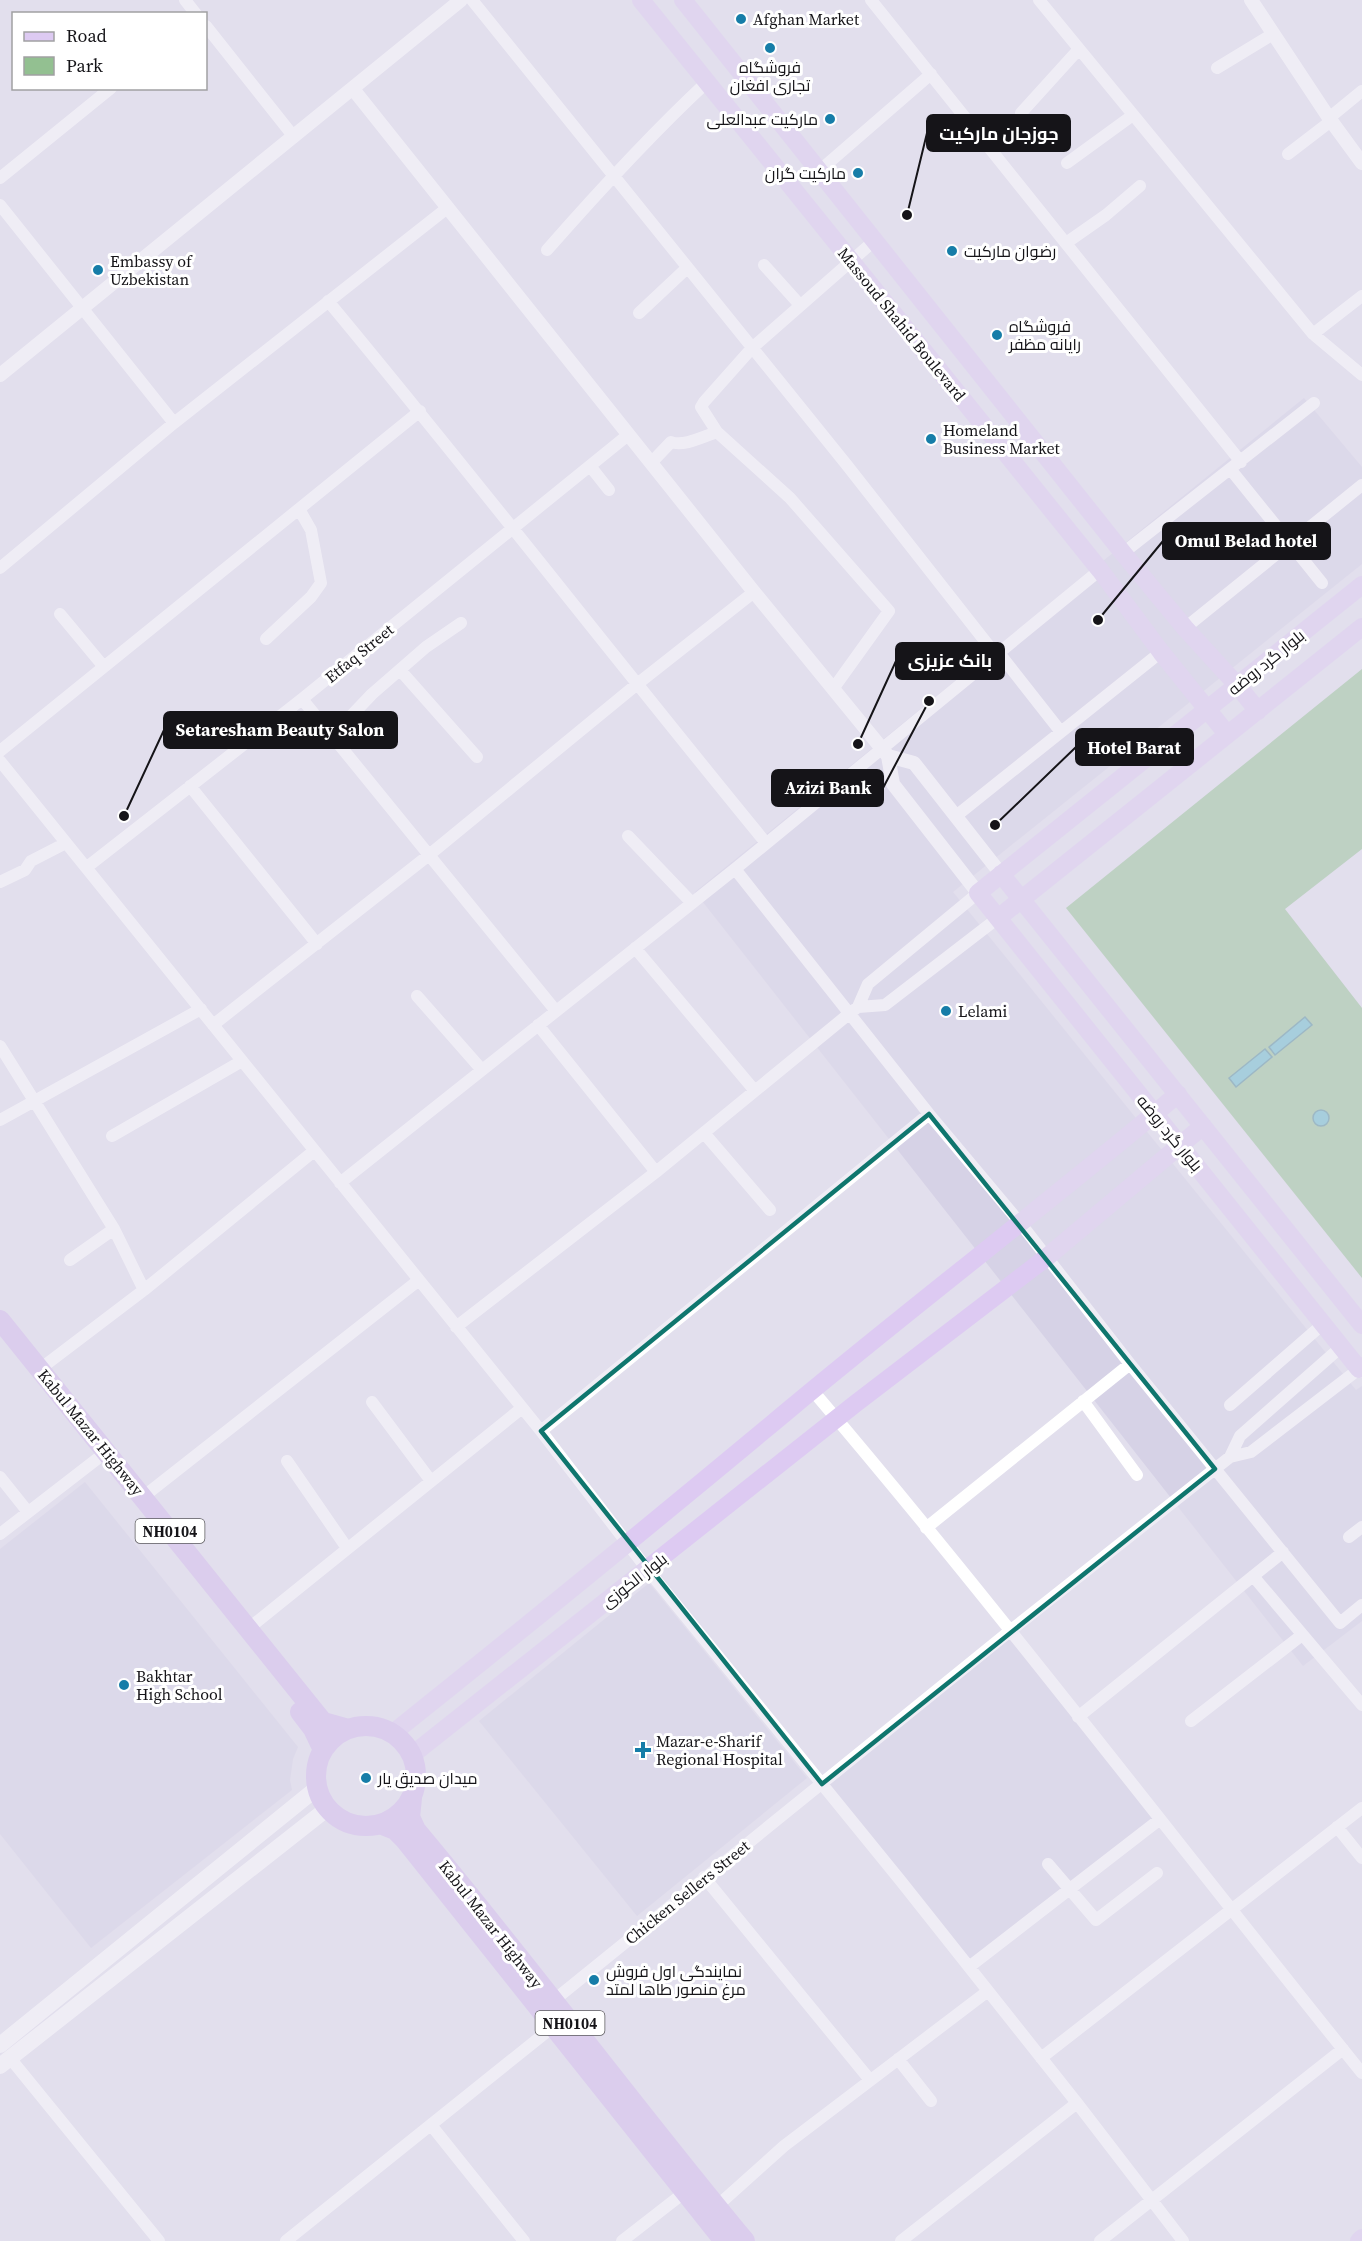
<svg xmlns="http://www.w3.org/2000/svg" width="1362" height="2241" font-family="'Source Serif 4',Cairo,serif">
<style>
.built{fill:#d6d2e6}
.green{fill:#93c091}
.water{fill:#5fbbca;stroke:#498995;stroke-width:1.5}
.lines{fill:none;stroke-linecap:round;stroke-linejoin:round}
.minor{stroke:#fff;stroke-width:12}
.tertiary{stroke:#fff;stroke-width:14}
.secondary{stroke:#fff;stroke-width:16}
.primary{stroke:#ddcaf2;stroke-width:18}
.trunk{stroke:#d2b8ee;stroke-width:20}
.marked{fill:none;stroke:#0f766e;stroke-width:4.5;stroke-linejoin:round}
.poi-dot{fill:#167da8;stroke:#fff;stroke-width:2}
.labels{text-anchor:middle;dominant-baseline:central;stroke-width:6;stroke-linejoin:round;paint-order:stroke}
.shield{fill:#fff;stroke:#5b5a5d;stroke-width:1.5}
.shield-label{font-size:15px;font-weight:bold;fill:#151418}
.poi-label{font-size:16px;fill:#151418;stroke:#fff;text-anchor:start}
.street-label{font-size:16px;fill:#151418;stroke:#fff}
.leader{fill:none;stroke:#151418;stroke-width:2}
.callout-dot{fill:#151418;stroke:#fff;stroke-width:2}
.callout{fill:#151418;stroke:#151418;stroke-width:2}
.callout-label{font-size:18px;text-anchor:middle;font-weight:bold;fill:#fff}
</style>
<rect width="100%" height="100%" fill="#e2dfed"/>
<!-- built -->
<path class="built" d="M1304,398L1362,467V564L953,892L1356,1390L1362,1386V1621L1303,1666L695,892Z
M85,1482L298,1747L293,1759L290,1780L292,1790L91,1948L0,1834V1549Z
M649,1583L807,1778L637,1916L479,1721Z
M1010,1631L1159,1820L969,1967L822,1784Z"/>
<!-- green -->
<path class="green" d="M1362,669V849L1285,909L1362,1008V1278L1066,908Z"/>
<!-- water -->
<path class="water" d="M1305,1017L1312,1025L1275,1055L1269,1047Z
M1265,1049L1272,1057L1236,1087L1229,1078Z
M1313 1118a8 8 0 1 1 16 0a8 8 0 1 1-16 0Z"/>
<g class="lines">
<!-- minor -->
<path class="minor" d="M185,0L196,14
M472,0L846,464L996,655
M871,0L1241,462
M1039,0L1313,334L1362,375
M206,26L294,137
M1217,68L1273,34
M1021,113L1079,49
M1329,118L1362,91
M1288,154L1331,121
M1067,163L1133,115
M818,172L931,74
M0,178L111,88
M0,205L174,423
M1066,243L1106,215L1140,186
M547,250C598,192 650,135 707,82
M764,265L800,305
M328,301C477,480 619,664 766,843
M639,313L687,268
M1313,334L1362,296
M651,463L671,442C684,447 704,436 717,432
M590,466L609,490
M1231,470L1322,583
M1123,553L1314,403
M0,568L174,423L446,209
M60,614L104,667
M1185,628L1362,485
M266,639L311,597L321,583L311,530L299,509
M999,653L1061,732
M400,670L477,757
M833,689L889,611L790,498L717,432L701,407L704,402L752,348L874,241
M302,699L556,1011
M332,736L372,694L426,647L461,623
M0,751L420,411
M0,761L541,1431L647,1569L900,1880L1077,2103L1183,2241
M190,786L317,944
M956,816L1161,652
M628,836L692,903
M87,867L302,699L628,435
M735,869L929,1114L1021,1224L1130,1364L1340,1623L1362,1605
M0,882L25,870L31,861L66,843
M635,948L755,1091
M417,996L482,1070
M858,1007L868,984L978,893
M213,1025L429,855L636,685L754,592
M538,1025L656,1172
M0,1046L114,1229L144,1290
M0,1120L201,1009
M704,1133L770,1210
M112,1136L242,1061
M340,1183L735,869L1100,570
M70,1260L114,1229
M456,1327L656,1172L850,1013L858,1007L885,1005L998,918
M40,1369L144,1290L314,1151
M813,1391C1002,1613 1179,1846 1362,2073
M1083,1401L1137,1475
M372,1402L431,1481
M1230,1405L1323,1324
M541,1431L929,1114
M1230,1457L1240,1436L1341,1347
M287,1461L347,1548
M0,1477L28,1512
M143,1497L419,1280
M926,1528L1130,1364
M0,1534L97,1459
M1349,1537L1362,1527
M1253,1576L1362,1705
M248,1629L522,1408
M1078,1717L1283,1552
M1191,1721L1302,1635
M1337,1827L1362,1858
M1048,1864L1096,1920L1157,1873
M704,1877L870,2080
M969,1967L1159,1820
M553,2001L1010,1631L1230,1457L1251,1452L1359,1369L1362,1372
M10,2058L159,2241
M1041,2058L1362,1808
M898,2059L931,2101
M431,2125L524,2241
M716,2207L784,2146L988,1991
M286,2241L554,2026
M622,2241L685,2192
M901,2241L1077,2103
M1100,2241L1343,2049"/>
<!-- tertiary -->
<path class="tertiary" d="M1251,0L1329,118L1362,163
M353,89L754,592L888,756L893,784L978,893
M0,375L461,0
M888,756L914,763L1001,874"/>
<!-- secondary -->
<path class="secondary" d="M0,2045L317,1788
M0,2066L328,1808"/>
<!-- primary -->
<path class="primary" d="M641,0L1100,570L1161,652L1227,734
M683,0L1123,553L1185,628L1237,685L1258,711
M1362,585L978,893L1359,1369L1362,1366
M1001,874L1362,1325
M998,918L1362,627
M393,1733C527,1626 659,1518 791,1408C918,1302 1051,1201 1178,1094
M412,1755L855,1404L1047,1257L1203,1126
M1359,2241L1362,2238"/>
<!-- trunk -->
<path class="trunk" d="M0,1320L323,1722L348,1729
M300,1712L313,1729L323,1750
M316 1776a50 50 0 1 1 100 0a50 50 0 1 1-100 0Z
M412,1798L410,1817L416,1830C529,1965 633,2106 745,2241
M380,1824L395,1830L405,1840L724,2241"/>
</g>
<!-- marked area -->
<path d="M0 0H1362V2241H0ZM929,1114L1215,1469L822,1784L541,1431Z" fill="#e2dfed" fill-opacity=".55" fill-rule="evenodd"/>
<path class="marked" d="M929,1114L1215,1469L822,1784L541,1431Z"/>
<!-- markers -->
<g class="poi-dot">
<circle cx="741" cy="19" r="6"/>
<circle cx="770" cy="48" r="6"/>
<circle cx="830" cy="119" r="6"/>
<circle cx="858" cy="173" r="6"/>
<circle cx="952" cy="251" r="6"/>
<circle cx="98" cy="270" r="6"/>
<circle cx="997" cy="335" r="6"/>
<circle cx="931" cy="439" r="6"/>
<circle cx="946" cy="1011" r="6"/>
<circle cx="124" cy="1685" r="6"/>
<path d="M640 1741h6v6h6v6h-6v6h-6v-6h-6v-6h6z"/>
<circle cx="366" cy="1778" r="6"/>
<circle cx="594" cy="1980" r="6"/>
</g>
<g class="labels">
<!-- shield labels -->
<g class="shield">
<rect x="135.5" y="1519" width="69" height="24" rx="4.5"/>
<rect x="535.5" y="2011" width="69" height="24" rx="4.5"/>
</g>
<g class="shield-label">
<text x="170" y="1531">NH0104</text>
<text x="570" y="2023">NH0104</text>
</g>
<!-- poi labels -->
<g class="poi-label">
<text x="753" y="19">Afghan Market</text>
<text x="770" y="67" text-anchor="middle">فروشگاه<tspan x="770" dy="18">تجاری افغان</tspan></text>
<text x="818" y="119" text-anchor="end">مارکیت عبدالعلی</text>
<text x="846" y="173" text-anchor="end">مارکیت گران</text>
<text x="964" y="251">رضوان مارکیت</text>
<text x="110" y="261">Embassy of<tspan x="110" dy="18">Uzbekistan</tspan></text>
<text x="1009" y="326">فروشگاه<tspan x="1009" dy="18">رایانه مظفر</tspan></text>
<text x="943" y="430">Homeland<tspan x="943" dy="18">Business Market</tspan></text>
<text x="958" y="1011">Lelami</text>
<text x="136" y="1676">Bakhtar<tspan x="136" dy="18">High School</tspan></text>
<text x="656" y="1741">Mazar-e-Sharif<tspan x="656" dy="18">Regional Hospital</tspan></text>
<text x="378" y="1778">میدان صدیق یار</text>
<text x="606" y="1971">نمایندگی اول فروش<tspan x="606" dy="18">مرغ منصور طاها لمتد</tspan></text>
</g>
<!-- street labels -->
<g class="street-label">
<text transform="translate(902 324) rotate(51)">Massoud Shahid Boulevard</text>
<text transform="translate(359 653) rotate(-39)">Etfaq Street</text>
<text transform="translate(1266 662) rotate(-39)">بلوار گرد روضه</text>
<text transform="translate(1170 1133) rotate(51)">بلوار گرد روضه</text>
<text transform="translate(91 1432) rotate(51)">Kabul Mazar Highway</text>
<text transform="translate(634 1580) rotate(-38)">بلوار الکوزی</text>
<text transform="translate(687 1892) rotate(-39)">Chicken Sellers Street</text>
<text transform="translate(491 1924) rotate(52)">Kabul Mazar Highway</text>
</g>
</g>
<!-- callouts -->
<path class="leader" d="M907 215L927 133M1098 620L1163 541M858 744L896 661M124 816L164 730M995 825L1076 747M929 701L883 788"/>
<g class="callout-dot">
<circle cx="907" cy="215" r="6"/>
<circle cx="1098" cy="620" r="6"/>
<circle cx="858" cy="744" r="6"/>
<circle cx="124" cy="816" r="6"/>
<circle cx="995" cy="825" r="6"/>
<circle cx="929" cy="701" r="6"/>
</g>
<g class="callout">
<rect x="927" y="115" width="143" height="36" rx="6"/>
<rect x="1163" y="523" width="167" height="36" rx="6"/>
<rect x="896" y="643" width="108" height="36" rx="6"/>
<rect x="164" y="712" width="233" height="36" rx="6"/>
<rect x="1076" y="729" width="117" height="36" rx="6"/>
<rect x="772" y="770" width="111" height="36" rx="6"/>
</g>
<g class="callout-label">
<text x="999" y="140">جوزجان مارکیت</text>
<text x="1246" y="547">Omul Belad hotel</text>
<text x="950" y="667">بانک عزیزی</text>
<text x="280" y="736">Setaresham Beauty Salon</text>
<text x="1134" y="754">Hotel Barat</text>
<text x="828" y="794">Azizi Bank</text>
</g>
<!-- legend -->
<rect x="12" y="12" width="195" height="78" fill="#ffffff" stroke="#a1a1a3" stroke-width="1.5"/>
<rect x="24" y="32" width="30" height="9" fill="#ddcaf2" stroke="#a1a1a3" stroke-width="1.5"/>
<text x="66" y="42" font-size="18" fill="#151418">Road</text>
<rect x="24" y="57" width="30" height="18" fill="#93c091" stroke="#a1a1a3" stroke-width="1.5"/>
<text x="66" y="72" font-size="18" fill="#151418">Park</text>
</svg>
